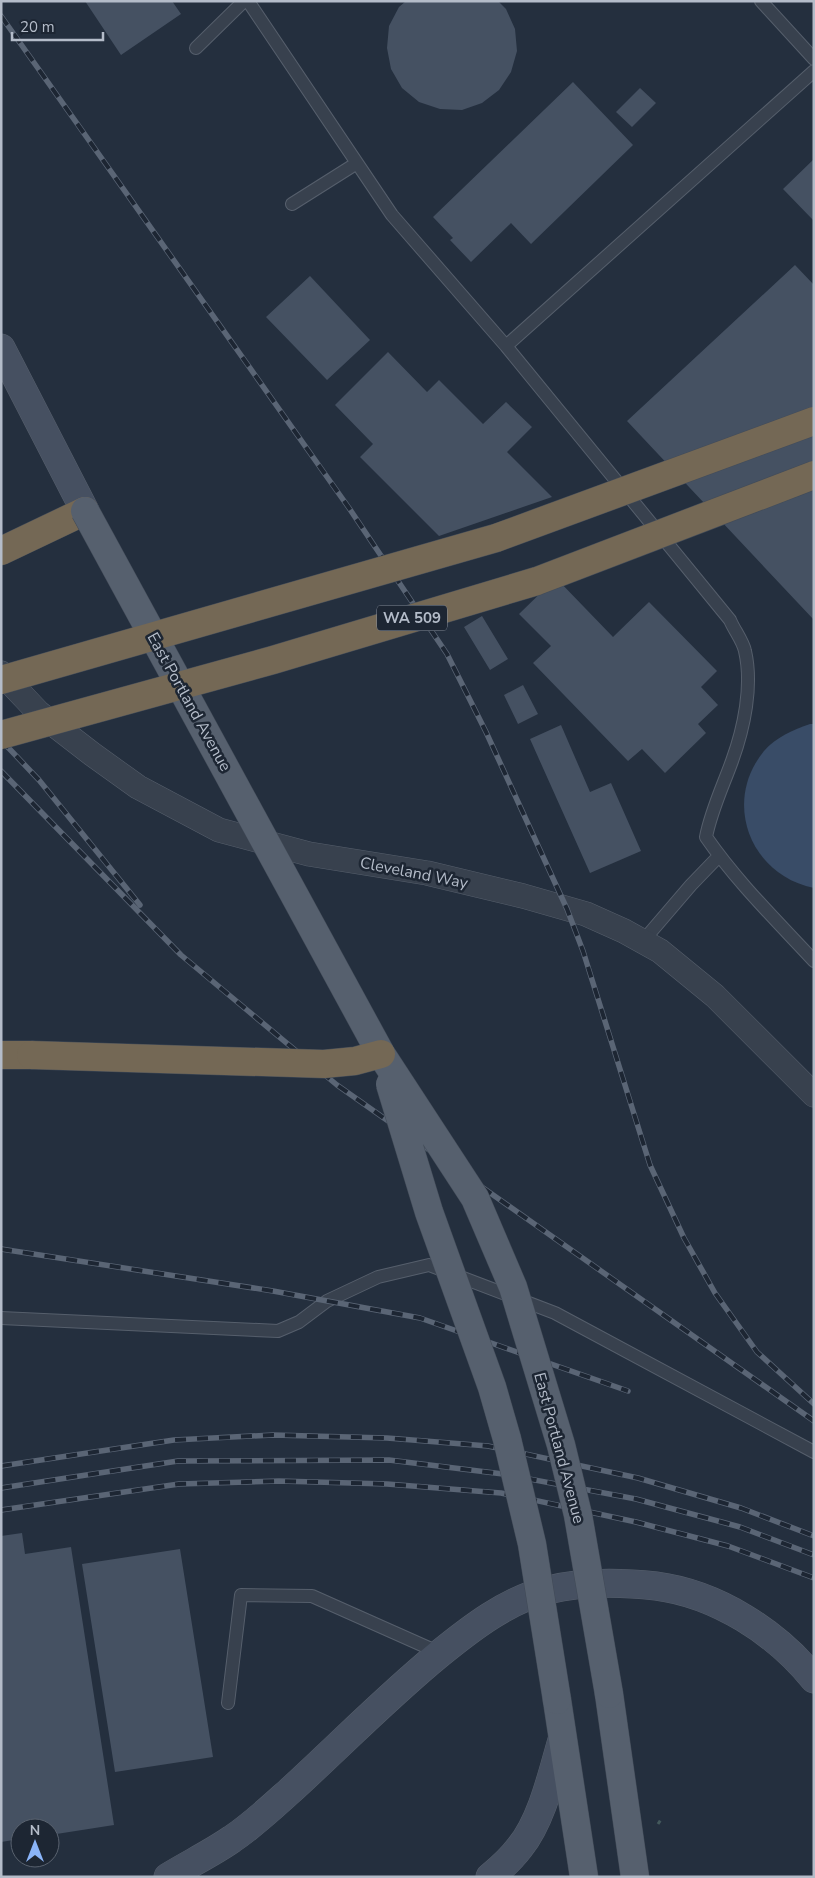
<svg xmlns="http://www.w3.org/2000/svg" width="815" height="1878" font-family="'Nunito Sans',sans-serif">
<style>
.water{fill:#394c67}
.building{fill:#455162}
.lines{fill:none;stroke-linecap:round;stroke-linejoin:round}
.lane-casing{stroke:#565f6c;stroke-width:14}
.street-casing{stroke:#565f6c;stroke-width:25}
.secondary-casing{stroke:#565f6c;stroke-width:29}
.primary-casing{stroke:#414a57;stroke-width:29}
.highway-casing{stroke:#434c59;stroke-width:29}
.path{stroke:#44595c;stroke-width:3;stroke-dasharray:4 4;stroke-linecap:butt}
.lane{stroke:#38414e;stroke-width:12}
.street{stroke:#38414e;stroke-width:24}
.secondary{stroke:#465061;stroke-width:28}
.primary{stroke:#56606e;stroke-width:28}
.highway{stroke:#746855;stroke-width:28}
.rail-casing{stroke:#5a6575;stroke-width:5.5}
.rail{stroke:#1d2633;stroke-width:4;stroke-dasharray:11;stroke-linecap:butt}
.primary-bridge-casing{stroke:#414a57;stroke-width:29;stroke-linecap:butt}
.highway-bridge-casing{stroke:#434c59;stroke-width:29;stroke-linecap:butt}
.primary-bridge{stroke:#56606e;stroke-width:28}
.highway-bridge{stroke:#746855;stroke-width:28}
.labels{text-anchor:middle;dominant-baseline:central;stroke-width:5;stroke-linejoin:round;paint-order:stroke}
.shield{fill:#1d2633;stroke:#878f9c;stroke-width:1}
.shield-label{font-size:15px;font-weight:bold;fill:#b4bcc9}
.street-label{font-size:16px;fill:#b4bcc9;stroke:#1d2633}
</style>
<rect width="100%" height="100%" fill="#242f3e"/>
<!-- water -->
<path class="water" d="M810,724H814V888C750,875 722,802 764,751C776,737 793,730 810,724Z"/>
<!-- building -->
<path class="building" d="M85,1H172L181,14L121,55Z
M406,1H498L506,9L515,29L517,51L511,72L499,90L482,103L462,110L440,109L419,102L402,88L391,69L387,48L389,26L399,7Z
M573,82L633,145L531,244L511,223L471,262L450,240L453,238L433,217Z
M640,88L656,103L632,127L616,112Z
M814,159V221L783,189Z
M795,265L814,285V620L627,421Z
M310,276L370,340L327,380L266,317Z
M388,352L427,392L439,380L483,424L506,402L532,427L507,452L552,497L439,536L360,457L373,444L335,405Z
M556,578L613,637L649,602L717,671L701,687L718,705L698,724L706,733L665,773L642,749L628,761L533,663L551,646L519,614Z
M482,616L508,659L490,670L464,627Z
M523,685L538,714L518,724L504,695Z
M561,725L590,792L611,783L641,851L590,873L530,739Z
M22,1533L25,1554L71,1547L114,1825L50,1835V1828H20V1839L1,1842V1536Z
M180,1549L213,1757L115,1772L82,1564Z"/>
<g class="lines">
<!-- lane casing -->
<g class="lane-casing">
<path id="lane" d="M248,1L392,215L506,346L730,620C734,630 743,641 745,651C753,686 744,728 732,761C723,786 711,811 706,837C737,882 777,921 814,961
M761,1L814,59
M196,48L244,1
M292,204L357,163
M506,346L814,71
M643,941L691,885L719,856
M1,1318L278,1331L299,1322L327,1301L378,1277L429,1265L555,1313L814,1452
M228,1703L241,1595L312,1596L440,1653"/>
</g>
<!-- street casing -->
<g class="street-casing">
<path id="street" d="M1,673L39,713L92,754L138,787L219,830L309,854L427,873L523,896L586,914L624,931L660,951L715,996L814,1095"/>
</g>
<!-- secondary casing -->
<g class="secondary-casing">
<path id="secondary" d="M1,348L85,511
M168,1877C189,1864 212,1853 232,1839C253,1825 273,1806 292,1789C341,1744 387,1697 438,1655C470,1629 507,1600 548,1590C584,1581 620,1582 656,1586C717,1594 776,1632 814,1679
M490,1877C501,1868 511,1859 520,1847C542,1820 552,1774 562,1740"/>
</g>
<!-- primary casing -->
<g class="primary-casing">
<path id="primary" d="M609,1694L635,1877
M557,1700L584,1877"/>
</g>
<!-- highway casing -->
<g class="highway-casing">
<path id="highway" d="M1,551L85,511
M1,1055H31"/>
</g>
<!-- path -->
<path class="path" d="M658,1824L662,1818"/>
<!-- lane -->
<use href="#lane" class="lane"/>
<!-- street -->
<use href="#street" class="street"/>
<!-- secondary -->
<use href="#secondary" class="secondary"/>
<!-- primary -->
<use href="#primary" class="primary"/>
<!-- highway -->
<use href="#highway" class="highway"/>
<!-- rail casing -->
<g class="rail-casing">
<path id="rail" d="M1,16L349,508L447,654L486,732L567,909L583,951L650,1165L684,1238L715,1293L757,1352L814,1404
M1,740L39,780L140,905
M1,771L181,955L337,1085L814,1421
M1,1249L273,1291L420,1318L628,1391
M1,1466L174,1440L273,1435L387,1438L488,1446L638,1478L741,1508L814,1536
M1,1488L178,1461L389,1460L503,1474L636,1499L740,1527L814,1555
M1,1510L179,1484L279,1481L387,1484L501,1493L636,1522L728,1546L814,1578"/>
</g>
<!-- rail -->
<use href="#rail" class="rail"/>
<!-- primary-bridge casing -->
<g class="primary-bridge-casing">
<path id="primary-bridge" d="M85,511L381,1054L475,1198L513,1287L561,1445L578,1515L609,1694
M390,1084L429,1212L492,1387L507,1439L532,1544L557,1700"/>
</g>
<!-- highway-bridge casing -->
<g class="highway-bridge-casing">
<path id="highway-bridge" d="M1,680L496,538L814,421
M1,735L273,660L537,581L814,475
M31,1055L324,1064L355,1061L381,1054"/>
</g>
<!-- primary-bridge -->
<use href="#primary-bridge" class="primary-bridge"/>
<!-- highway-bridge -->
<use href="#highway-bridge" class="highway-bridge"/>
</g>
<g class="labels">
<!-- shield labels -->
<rect class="shield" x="377" y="605.5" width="70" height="25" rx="4"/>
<g class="shield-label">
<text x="412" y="618">WA 509</text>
</g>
<!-- street labels -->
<g class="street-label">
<text transform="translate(189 702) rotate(61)">East Portland Avenue</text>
<text transform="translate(414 873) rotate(11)">Cleveland Way</text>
<text transform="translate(559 1448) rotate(75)">East Portland Avenue</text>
</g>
</g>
<!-- border -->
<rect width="815" height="1878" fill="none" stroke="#b4bcc9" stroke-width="5"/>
<!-- north arrow -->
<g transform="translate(35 1843)"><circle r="24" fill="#1d2633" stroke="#59626f"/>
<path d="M0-4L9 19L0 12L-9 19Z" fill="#8ab4f8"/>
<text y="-8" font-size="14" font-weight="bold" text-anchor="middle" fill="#b4bcc9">N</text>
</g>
<!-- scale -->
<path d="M12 32v8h91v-8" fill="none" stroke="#b4bcc9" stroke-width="2.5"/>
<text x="20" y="32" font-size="15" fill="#b4bcc9" stroke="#1d2633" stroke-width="4" paint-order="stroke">20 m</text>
</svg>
